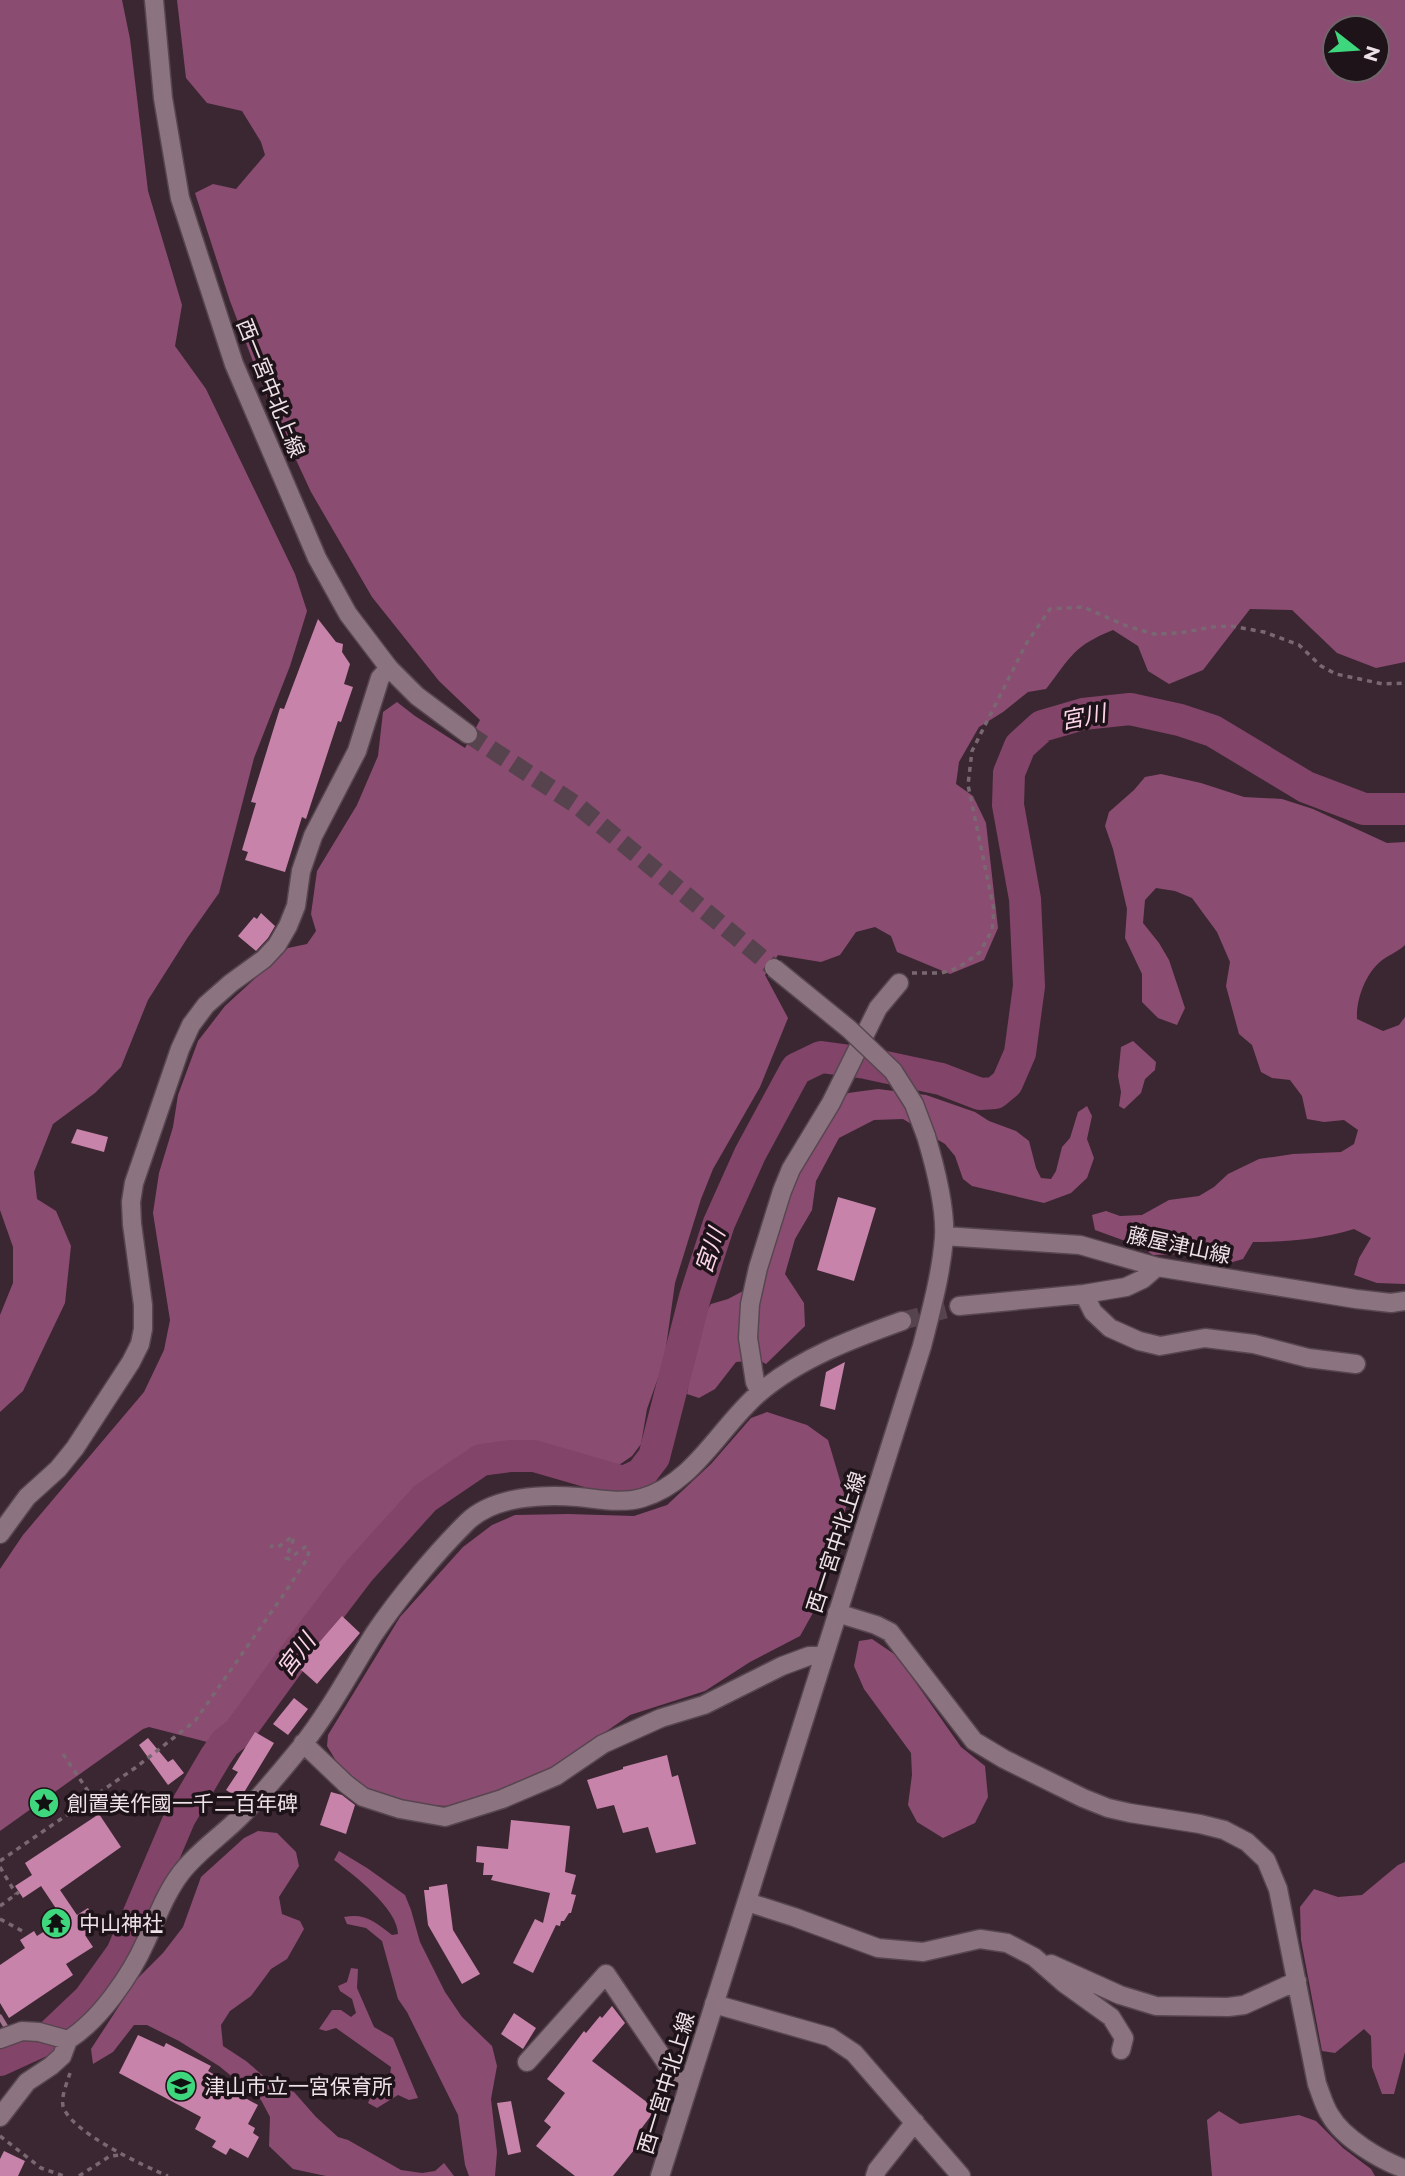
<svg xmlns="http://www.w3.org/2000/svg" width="1405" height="2176" font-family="Montserrat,'Noto Sans JP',sans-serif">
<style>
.forest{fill:#8b4c71;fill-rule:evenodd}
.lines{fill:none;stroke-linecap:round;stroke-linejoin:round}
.stream{stroke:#a2738e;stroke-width:5}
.river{stroke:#824468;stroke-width:32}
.building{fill:#c883aa}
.street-tunnel{stroke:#56434d;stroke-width:18;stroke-dasharray:18 9;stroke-linecap:butt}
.secondary-tunnel{stroke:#56434d;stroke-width:18;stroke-dasharray:18 9;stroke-linecap:butt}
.street-casing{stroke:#574650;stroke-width:21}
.secondary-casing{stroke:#574650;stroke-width:21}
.path{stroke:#796871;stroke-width:3.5;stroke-dasharray:5 5;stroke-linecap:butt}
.street{stroke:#8b7380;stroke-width:18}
.secondary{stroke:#8b7380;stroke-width:18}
.secondary-bridge-casing{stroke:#574650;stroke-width:21;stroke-linecap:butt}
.secondary-bridge{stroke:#8b7380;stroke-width:18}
.labels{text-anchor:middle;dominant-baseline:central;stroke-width:7;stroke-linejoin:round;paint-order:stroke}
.street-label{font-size:21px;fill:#eee1e8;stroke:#1d1318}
.poi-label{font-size:21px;fill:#eee1e8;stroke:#1d1318;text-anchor:start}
.water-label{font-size:23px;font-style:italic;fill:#fdd5ea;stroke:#1d1318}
</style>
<rect width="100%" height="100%" fill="#3b2732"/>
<!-- forest -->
<path class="forest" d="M0,0H122L130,39L148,191L182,305L175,346L206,389L295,574L307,611L290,666L254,758L219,893L188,937L148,1000L121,1067L95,1093L53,1124L34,1172L37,1199L56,1211L71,1246L65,1303L23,1391L0,1412V1315L13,1283V1247L0,1210Z
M177,0H1405V662L1376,668L1337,653L1292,610L1250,609L1203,670L1169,684L1148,671L1138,646L1113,630C1073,646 1071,657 1046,689L1028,692L1003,712L979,727L959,762L956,784L973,796L986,823L998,928L984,960L950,974L897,952L891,936L875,927L856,932L840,955L821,962L778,955L765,975L788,1018L760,1087L713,1169L701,1199L675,1283L664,1361L647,1409L641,1444L632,1456L622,1463L614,1467L604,1468L522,1445L507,1444L490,1450L416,1495L405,1506L298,1640L234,1728L217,1742L211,1743L149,1727L143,1729L0,1831V1569L23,1535L144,1392L164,1350L170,1320L153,1213L159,1173L173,1127L178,1095L198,1041L225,1006L288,948L307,944L316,931L311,914L317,871L357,805L378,756L383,712L397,702L415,716L465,748L480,720L439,681L372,597L311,492L265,393L230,301L195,193L213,184L236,189L265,155L261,142L242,111L207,103L186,78ZM1335,28H1377V70H1335Z
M1161,774L1201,783L1244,797L1282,799L1313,809L1387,843L1405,842V945C1398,952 1388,955 1381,961C1365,974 1356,1000 1357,1019L1383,1031L1399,1025L1405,1017V1284L1377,1283L1354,1275L1359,1258L1371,1238L1354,1229C1321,1239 1288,1242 1253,1242L1243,1259L1226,1264L1182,1254L1153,1255L1139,1246L1095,1230L1092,1215L1106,1211L1120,1216L1142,1215L1169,1200L1199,1196L1214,1187L1228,1174L1259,1159L1293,1154L1341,1152L1354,1144L1358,1130L1344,1120L1324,1122L1307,1119L1302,1096L1290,1080L1272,1078L1261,1072L1252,1045L1239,1034L1226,986L1230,962L1217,932L1192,898L1175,891L1156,888L1145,900L1143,923L1159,943L1169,960L1185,1008L1177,1025L1158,1018L1142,1002V974L1125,938L1127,909L1113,849L1105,826L1109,812L1134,790L1145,777Z
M1133,1041L1156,1062L1155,1070L1145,1079L1141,1093L1124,1109L1119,1106L1121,1092L1118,1076L1121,1047Z
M878,1089L926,1095L975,1112L989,1121L1016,1131L1029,1141L1036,1168L1041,1178L1051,1179L1056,1171L1062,1147L1070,1138L1078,1112L1087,1106L1092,1116L1087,1139L1094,1158L1087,1178L1071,1193L1044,1203L972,1186L963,1179L955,1156L945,1144L903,1119L874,1120L839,1138L816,1181L812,1210L795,1239L785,1274L804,1303L805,1326L766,1364L759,1360L736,1362L715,1389L699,1398L687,1394L698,1324L711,1304L728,1299L760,1282L787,1195L805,1157L836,1106L848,1093Z
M767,1412L807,1425L828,1440L847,1504L814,1611L800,1636L750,1662L705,1691L630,1715L559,1764L510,1788L480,1799L450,1806L420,1805L364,1788L341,1769L327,1746L328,1735L400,1617L463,1547L492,1525L515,1515L568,1514L634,1516L667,1505L711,1464L751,1418Z
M872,1639L897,1656L961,1747L985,1766L988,1797L975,1823L943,1838L917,1822L908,1805L912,1775L911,1753L864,1689L854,1666L859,1641Z
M258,1831L277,1833L296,1852L299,1866L279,1897L282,1914L300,1921L304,1929L287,1959L271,1969L251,1996L230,2011L221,2025L223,2046L246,2061L275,2086L294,2092L316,2117L338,2137L348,2140L401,2170L422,2173L435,2171L444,2163L454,2176H326L293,2169L269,2146L270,2117L261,2100L219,2066L179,2041L147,2025H134L113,2052L93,2064L91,2049L136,1980L163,1953L183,1927L201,1877L244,1838Z
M339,1851L367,1868L405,1895L411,1910L420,1942L445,1992L462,2017L492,2046L497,2066L491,2099L497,2152L495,2176H469L465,2165L458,2115L407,2012L398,1999L382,1941L366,1928L347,1924L344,1917C366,1913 375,1922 392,1935L398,1934C398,1909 353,1874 334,1860Z
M1405,1862V2052L1394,2094H1382L1372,2067L1371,2036L1364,2029L1335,2053L1322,2051L1301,1940L1300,1907L1314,1889L1338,1897L1362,1895L1398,1865Z
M351,1968L358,1969L357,1988L367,2011L374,2027L393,2038L418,2098L409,2100L398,2095L377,2108L368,2103L376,2085L390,2075L391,2067L336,2028L326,2031L319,2029L332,2010H341L351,2017L356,2013L352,1999L340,1991L338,1986L347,1982Z
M1219,2111L1240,2124L1299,2115L1316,2121L1343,2148L1371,2169L1375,2176H1212L1207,2120Z"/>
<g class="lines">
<!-- stream -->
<path class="stream" d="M0,2017L6,2027"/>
<!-- river -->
<path class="river" d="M0,2060L48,2038L89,1999L122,1953L180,1817L216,1756L225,1743L239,1732L286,1667L359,1571L425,1498L481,1460L510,1456H534L624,1482L641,1474L654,1457L695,1297L719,1223L750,1154L796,1069L821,1057L866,1063L941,1079L980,1094L995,1093L1007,1083L1020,1053L1029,986L1025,899L1008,805L1009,773L1020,746L1042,726L1083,714L1130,709L1180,720L1213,731L1306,787L1364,809H1405"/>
</g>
<!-- building -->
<path class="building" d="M318,619L336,642L343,644L342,652L350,664L344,684L353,687L341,722L338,721L306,819L302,817L285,872L245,860L248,852L242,850L256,803L251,802L280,708L284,709Z
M261,913L275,926L268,938L256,951L238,936L254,917L257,919Z
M77,1129L108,1137L104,1152L71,1143Z
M838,1197L876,1208L854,1281L817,1270Z
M845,1362L835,1410L820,1406L826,1372Z
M342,1616L360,1633L317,1684L298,1667Z
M294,1698L308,1709L288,1735L273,1724Z
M255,1732L274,1743L240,1799L226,1790L238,1772L232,1769Z
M148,1738L168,1762L173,1759L184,1773L168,1785L139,1745Z
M667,1755L672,1777L678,1775L696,1844L656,1853L648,1827L623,1833L614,1805L597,1809L587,1780L623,1769V1767Z
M331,1792L342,1795L355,1805L346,1834L320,1825Z
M99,1814L121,1847L60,1890L77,1915L88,1908L99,1926L85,1935L93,1947L66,1964L73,1975L9,2018L0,2003V1965L25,1948L20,1940L34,1931L37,1936L63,1919L41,1886L23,1898L15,1886L32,1875L25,1863Z
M511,1820L570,1826L565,1872L576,1875L571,1894L576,1895L571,1913H569L564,1921H561L560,1926L556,1925L533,1973L513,1963L535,1919L543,1923L550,1893L491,1880L493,1875H483L484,1863L476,1862L477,1846L508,1849Z
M447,1884L453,1930L480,1974L462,1984L428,1925L424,1890H429V1887Z
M612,2006L625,2023L592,2061L656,2109L641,2129L647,2134L613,2176H575L536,2146L551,2127L544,2121L565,2093L547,2079L584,2031L586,2033L600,2016L602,2018Z
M514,2013L536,2028L523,2049L501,2034Z
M138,2035L164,2047L166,2043L211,2066L208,2071L238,2088L236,2093L258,2105L248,2124L255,2128L253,2133L259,2137L248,2158L230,2148L226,2155L212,2147L216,2141L195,2129L201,2117L119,2073Z
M511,2101L521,2152L508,2155L497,2103Z
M4,2151L25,2161L18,2176H0V2159Z"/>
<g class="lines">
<!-- street-tunnel -->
<path class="street-tunnel" d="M902,1321L959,1306"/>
<!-- secondary-tunnel -->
<path class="secondary-tunnel" d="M468,734L578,806L774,968"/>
<!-- street casing -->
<g class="street-casing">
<path id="street" d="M1084,1294L1093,1312L1110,1328L1139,1341L1160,1346L1205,1338L1254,1344L1308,1358L1356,1364
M959,1306L1084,1294L1126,1287L1143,1279L1157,1267
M760,1392L755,1382L748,1338L750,1304L758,1268L782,1191L791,1169L831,1103L878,1008L899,983
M0,1534L27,1497L58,1469L75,1448L131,1362L140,1344L143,1329V1305L132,1224L131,1202L134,1183L180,1049L191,1025L206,1005L231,983L264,959L277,945L288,926L296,906L301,871L313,836L357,751L380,678L389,668
M837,1613L876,1625L890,1632L974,1741L1004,1759L1083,1798L1108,1808L1130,1813L1200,1824L1224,1830L1247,1842L1266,1860L1278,1889L1317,2084C1321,2094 1324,2106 1330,2115C1343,2138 1380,2160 1405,2169
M303,1743L346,1784L363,1797L400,1809L445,1817L502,1799L556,1776L603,1744L661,1718L704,1705L782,1666L809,1656H823
M747,1902L794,1917L878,1948L923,1952L980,1939L1007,1943L1034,1957L1065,1984L1111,2017L1124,2038L1121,2050
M1051,1964L1120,1995L1156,2006L1228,2007L1244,2005L1297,1981
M714,2004L830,2037L854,2053L961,2176
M0,2039L22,2031L39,2032L68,2040C100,2020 131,1975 146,1941C157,1918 165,1894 181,1873C197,1852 221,1836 240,1817C262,1795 281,1771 301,1747C329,1712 350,1672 374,1634C399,1597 435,1554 467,1522C494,1496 543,1494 578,1497C599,1499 621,1504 642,1498C693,1484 720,1427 758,1394C798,1359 852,1339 902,1321
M527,2062L606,1974L675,2076L689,2084
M0,2117L27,2082L51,2066L62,2056L68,2040
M875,2176L877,2170L915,2122"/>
</g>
<!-- secondary casing -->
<g class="secondary-casing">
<path id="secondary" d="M154,0L163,98L180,198L234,364L317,558L348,614L389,668L417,696L468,734
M944,1236L1080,1245L1157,1267L1356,1299L1391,1303L1405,1301
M660,2176L922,1346C931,1311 941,1275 944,1238C946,1207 935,1166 926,1136"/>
</g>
<!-- path -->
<path class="path" d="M912,973H941L958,968L980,952L992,930L994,910L968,785L972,751L1026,644L1050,609L1083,607L1127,626L1154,634L1179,633L1213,627L1231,626L1264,632L1299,645L1321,666L1336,674L1383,684L1405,683
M63,1754L92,1797
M46,1808L49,1811
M0,1861L135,1768L195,1721L284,1594L307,1559L309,1550L305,1547L289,1559L286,1558L294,1538L292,1537L278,1547L270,1546
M0,1867L16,1894
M0,1906L19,1892
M0,1919L26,1933
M70,2073C67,2083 61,2096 63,2106C70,2132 144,2166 168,2176
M0,2136L41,2168L64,2176
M79,2176L110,2156L120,2155"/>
<!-- street -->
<use href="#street" class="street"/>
<!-- secondary -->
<use href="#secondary" class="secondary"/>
<!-- secondary-bridge casing -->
<g class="secondary-bridge-casing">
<path id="secondary-bridge" d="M774,968L849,1029L893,1071L914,1104L926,1136"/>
</g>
<!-- secondary-bridge -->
<use href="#secondary-bridge" class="secondary-bridge"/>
</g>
<!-- icons -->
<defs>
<g id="sight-disc" transform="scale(1.575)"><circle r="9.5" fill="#3ed77d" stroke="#1d1318"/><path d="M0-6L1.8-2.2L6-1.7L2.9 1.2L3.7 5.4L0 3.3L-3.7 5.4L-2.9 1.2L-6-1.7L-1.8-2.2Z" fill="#111"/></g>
<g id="temple-disc" transform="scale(1.575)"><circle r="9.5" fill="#3ed77d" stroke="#1d1318"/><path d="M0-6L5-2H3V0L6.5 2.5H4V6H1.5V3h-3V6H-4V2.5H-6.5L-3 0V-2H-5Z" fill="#111"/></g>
<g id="school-disc" transform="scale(1.575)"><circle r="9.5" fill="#3ed77d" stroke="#1d1318"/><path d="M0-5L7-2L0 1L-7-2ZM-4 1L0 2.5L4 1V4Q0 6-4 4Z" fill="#111"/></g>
</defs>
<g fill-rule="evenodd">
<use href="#sight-disc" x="44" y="1803"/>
<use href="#temple-disc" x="56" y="1923"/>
<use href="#school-disc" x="181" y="2086"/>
</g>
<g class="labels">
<!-- street labels -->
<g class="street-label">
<text transform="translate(271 388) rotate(68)">西一宮中北上線</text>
<text transform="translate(1179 1245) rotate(12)">藤屋津山線</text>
<text transform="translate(836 1542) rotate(-72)">西一宮中北上線</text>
<text transform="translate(666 2083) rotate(-73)">西一宮中北上線</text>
</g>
<!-- poi labels -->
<g class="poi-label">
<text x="67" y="1803">創置美作國一千二百年碑</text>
<text x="79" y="1923">中山神社</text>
<text x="204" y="2086">津山市立一宮保育所</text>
</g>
<!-- water labels -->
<g class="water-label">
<text transform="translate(1083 717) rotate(-11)">宮川</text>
<text transform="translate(710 1251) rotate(-71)">宮川</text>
<text transform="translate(296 1655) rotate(-53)">宮川</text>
</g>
</g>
<!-- north arrow -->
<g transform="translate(1356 49) rotate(107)"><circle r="33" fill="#1d1318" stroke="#71656b" stroke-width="2"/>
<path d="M0-5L12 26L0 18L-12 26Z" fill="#3ed77d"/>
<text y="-10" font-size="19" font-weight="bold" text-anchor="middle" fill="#eee1e8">N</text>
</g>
</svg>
